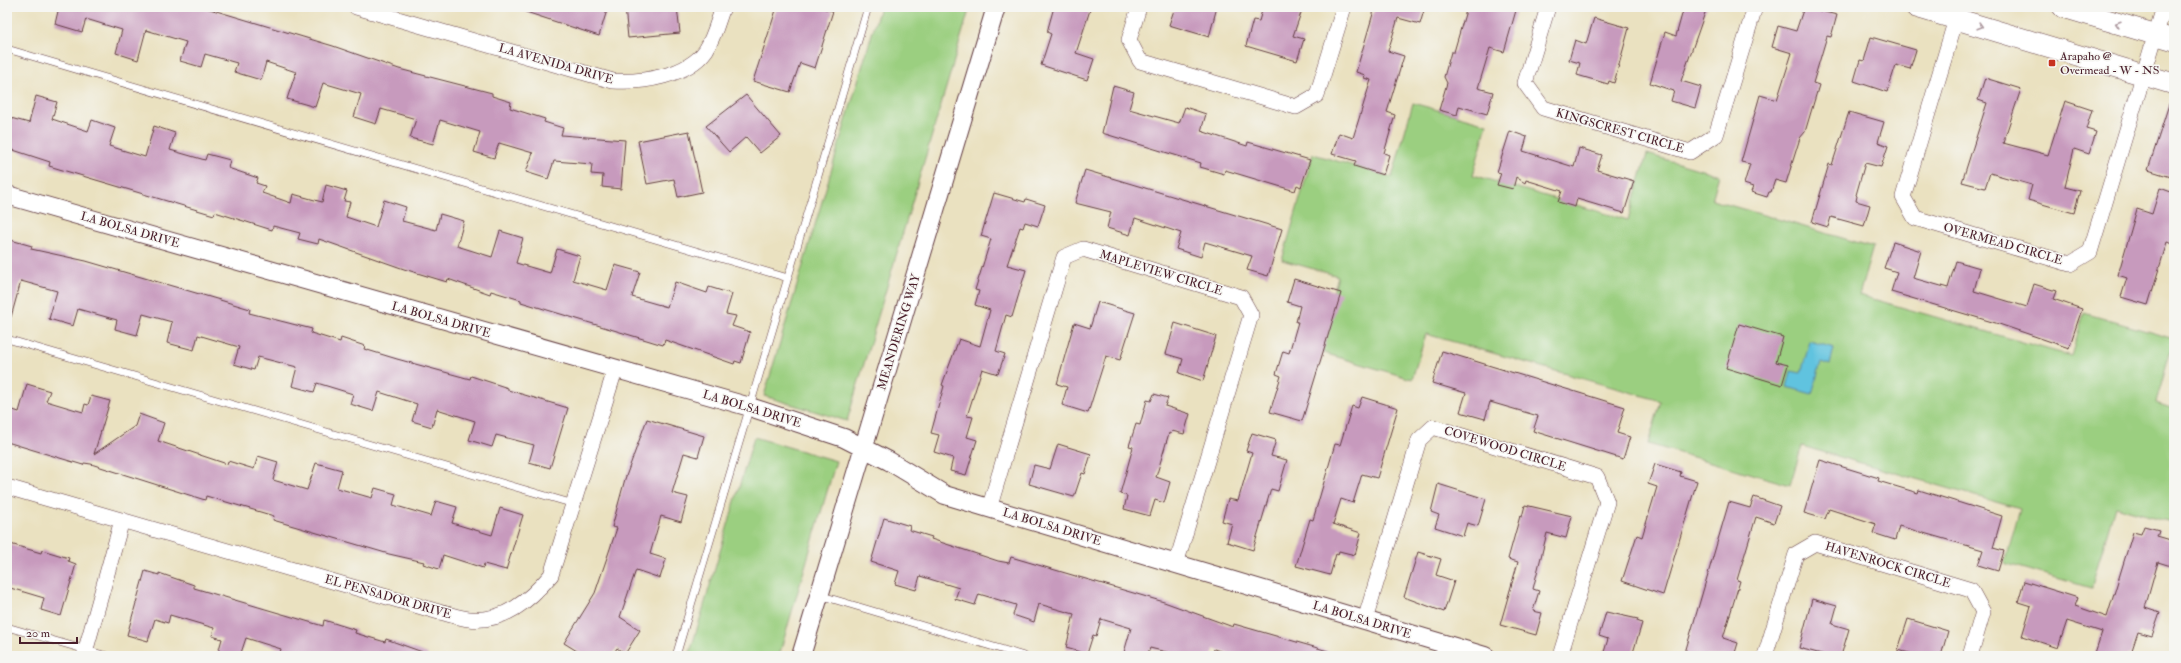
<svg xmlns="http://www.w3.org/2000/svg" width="2181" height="663" font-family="'IM FELL Double Pica',serif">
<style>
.green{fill:#9bcf80;stroke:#727756}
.water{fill:#61c3df;stroke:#567185}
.building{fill:#c79abd}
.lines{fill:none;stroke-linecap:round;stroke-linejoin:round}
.service-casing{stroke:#623c41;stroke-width:8}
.minor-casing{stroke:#623c41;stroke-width:16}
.tertiary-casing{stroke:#623c41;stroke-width:20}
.secondary-casing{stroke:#623c41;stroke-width:22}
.service{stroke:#fff;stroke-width:7}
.minor{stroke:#fff;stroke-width:15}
.tertiary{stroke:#fff;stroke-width:18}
.secondary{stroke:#fff;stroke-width:21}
.oneway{stroke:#ae9aa0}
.poi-dot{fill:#c8321e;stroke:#f6f6f2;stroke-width:1.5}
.labels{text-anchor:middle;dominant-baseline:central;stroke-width:3;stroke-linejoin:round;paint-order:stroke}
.poi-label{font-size:12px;fill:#4a1f2b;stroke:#f6f6f2;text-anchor:start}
.street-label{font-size:12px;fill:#4a1f2b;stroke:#f6f6f2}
</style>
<rect width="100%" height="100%" fill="#f6f6f2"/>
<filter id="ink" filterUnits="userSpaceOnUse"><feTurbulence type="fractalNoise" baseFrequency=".025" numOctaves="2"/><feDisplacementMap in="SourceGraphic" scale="8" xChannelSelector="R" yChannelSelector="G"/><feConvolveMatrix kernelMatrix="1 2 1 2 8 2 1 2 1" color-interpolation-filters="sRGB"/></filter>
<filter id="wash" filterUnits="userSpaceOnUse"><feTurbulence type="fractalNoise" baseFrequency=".012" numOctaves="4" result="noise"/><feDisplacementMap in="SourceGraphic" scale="16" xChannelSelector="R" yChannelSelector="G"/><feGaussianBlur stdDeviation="0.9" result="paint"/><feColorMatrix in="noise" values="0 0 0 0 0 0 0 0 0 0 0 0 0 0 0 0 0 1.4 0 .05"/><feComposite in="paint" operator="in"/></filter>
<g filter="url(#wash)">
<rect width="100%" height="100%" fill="#eae1c0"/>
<!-- green -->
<path class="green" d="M880,7H970L847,421L764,396Z
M1413,103L1487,124L1473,175L1628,220L1647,154L1719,175L1712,200L1873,247L1859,295L2071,356L2084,313L2174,339L2156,403L2174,409V523L2115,506L2091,588L2005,563L2020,509L1802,446L1790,485L1648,444L1661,401L1426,334L1412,379L1317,351L1338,276L1282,260L1313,154L1392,177Z
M754,437L836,461L779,656H689Z"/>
<!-- water -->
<path class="water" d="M1810,341L1834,348L1830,365L1821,362L1812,394L1787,387L1791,371L1801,373Z"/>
<g id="blocks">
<!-- building -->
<path class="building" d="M59,7H203L333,46L399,69L492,93V96L511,102L510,108L545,119L544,122L563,128L561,135L625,140L621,189L602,187L603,175L591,174L592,164L554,161L548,179L526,172L533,153L499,143L494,158L474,152L480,132L440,120L433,144L410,138L416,119L381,109L376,124L354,117L361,94L323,83L315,107L287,99L296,72L266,62L261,80L234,72L237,63L205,54L201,67L180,61L186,42L146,30L138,60L116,53L122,30L86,19L82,32L55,24Z
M520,7H608L599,36L520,10Z
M625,7H677L680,33L628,38Z
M777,7H818L833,11L815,68L800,63L790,92L753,81Z
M1054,7H1091L1076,53L1094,59L1087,80L1041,65L1051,34L1047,32Z
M1175,7H1217L1209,37L1169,25Z
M1263,7H1303L1293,36L1304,39L1297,61L1246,46L1253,20L1259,21Z
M1375,7H1425L1420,24L1398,18L1388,51L1404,56L1387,112L1395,115L1384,153L1389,155L1383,175L1354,166L1356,161L1332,154L1339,133L1353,138L1371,80L1364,78L1365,75L1356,72Z
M1467,7H1517L1504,52L1490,48L1478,88L1493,92L1487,114L1459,106L1457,115L1439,110L1447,83L1444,77L1451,52H1454Z
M1684,7H1707L1681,81L1701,87L1695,108L1671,101L1674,91L1650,83L1665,32L1676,36Z
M1804,7L1837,15L1831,37L1827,36L1813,83L1819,85L1805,132L1800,138L1786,183L1775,180L1771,192H1769L1767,197L1751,192L1753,187L1744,184L1750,164L1741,162L1760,95L1777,100L1792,53L1772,47L1778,26L1796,31Z
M1594,18L1629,28L1614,83L1609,81L1608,84L1577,75L1580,63L1569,60L1575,40L1586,44Z
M1871,37L1916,50L1910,69L1896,65L1887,92L1854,81L1860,60L1864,61Z
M1985,78L2021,89L2003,143L2048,155L2065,101L2092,110L2086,129L2096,132L2089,154L2074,149L2065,187L2080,191L2074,213L2028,200L2032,185L1990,173L1985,188L1962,182L1987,103L1978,100Z
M1113,86L1134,92L1129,109L1179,123L1185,107L1206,114L1201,131L1247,146L1248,142L1310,160L1301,187L1297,185L1295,191L1225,170L1224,174L1200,167L1201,163L1102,133Z
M746,95L781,136L760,153L746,137L729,152L706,126Z
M36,96L57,102L52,119L88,131L92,120L115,128L109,146L145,157L154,126L175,133L170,150L205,160L207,154L230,160L228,168L258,178L256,183L265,186L262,193L291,203L293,194L322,202L326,185L347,191L344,201L350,202L346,217L376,227L384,200L406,207L402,221L436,230L440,214L464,221L457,246L492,257L500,231L523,238L516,263L550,273L557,249L580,256L573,280L607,290L615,265L640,272L632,297L667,307L675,282L707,293L709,287L732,294L726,314L736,316L732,326L750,332L741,363L735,361L734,364L665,340L663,345L521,302V300L491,291L490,294L448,279L447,282L404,269L319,239L318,244L298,239L300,233L273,226L272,230L215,212L214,215L49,166L50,162L7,148V117L29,123Z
M2171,98H2174V168L2171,177L2148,170Z
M1849,112L1884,122L1878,142L1888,146L1881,167L1865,163L1856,195L1857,196L1856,201L1870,205L1864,226L1831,217L1828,227L1812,222L1829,164L1832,165Z
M689,131L702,192L678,197L674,179L647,184L638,141Z
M1510,131L1527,137L1523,151L1574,167L1579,148L1602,155L1597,170L1634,181L1624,213L1577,199L1575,207L1558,202L1562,191L1526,180L1525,183L1516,177L1513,189L1497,185L1501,173L1497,172Z
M1085,170L1282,229L1268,276L1247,270L1252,256L1205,242L1201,257L1176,249L1181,233L1135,218L1130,235L1107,228L1111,212L1075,203Z
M2160,188L2174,193V244L2167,242L2148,305L2121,297L2127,278L2118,275L2137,209L2152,214Z
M994,193L1025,202L1026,199L1045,205L1038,226L1025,222L1023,228L1020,227L1007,265L1026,270L1012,317L1006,315L996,351L1005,354L998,374L982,369L967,416L973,417L967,437L977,440L966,475L950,471L953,458L934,452L939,435L931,433L944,386L942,385L959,339L980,346L990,310L975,305L979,291L975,290L991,239L981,236Z
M7,239L32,246L31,249L86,261L220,300L250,309L249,313L312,329L311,333L340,342L341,338L365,346L364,349L397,359L470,379L471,376L508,388V390L568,408L550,468L529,462L534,445L496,435L492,447L469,440L475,421L437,409L432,427L412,421L417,404L379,392L373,411L350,404L353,394L317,383L314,392L292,386L297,367L258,357L254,370L234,364L239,347L198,335L194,350L167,343L172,322L143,314L137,335L115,329L117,320L78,309L73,326L49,319L57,291L21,281L11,317L7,316Z
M1893,242L1921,251L1913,278L1948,288L1956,261L1980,268L1974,291L2027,307L2034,284L2056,291L2053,299L2082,309L2069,348L1999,324L1891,292L1897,272L1884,268Z
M1294,279L1341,293L1302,421L1270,412L1281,376L1276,374L1283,351L1289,353L1298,322H1296L1300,306L1287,302Z
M1098,302L1135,313L1120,360L1106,356L1088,413L1062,405L1067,387L1057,384L1074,323L1090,328Z
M1175,323L1216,336L1203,381L1179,373L1183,359L1166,354Z
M1739,324L1783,337L1776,362L1788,365L1782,385L1726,368Z
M1442,351L1625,407L1617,433L1630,437L1623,459L1533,431L1538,416L1490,402L1485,419L1460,412L1466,393L1432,383Z
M27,384L50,391L46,401L83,412L85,404L88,405L91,396L110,401L94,454L135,426L139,414L164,423L158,441L227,464L228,461L254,469L258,456L278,462L273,480L307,490L316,463L342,470L337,488L372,498L375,488L396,494L393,505L431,516L436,501L457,507L452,523L492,535L500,508L523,515L506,570L484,564L483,568L443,555L439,569L423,564L424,562L389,554L273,520L274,516L206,496L205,500L91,464L84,463L83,465L7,442V408L19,412Z
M1154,394L1168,398L1165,406L1190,414L1184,434L1172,431L1171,434L1169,433L1156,477L1170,482L1164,503L1155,500L1150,516L1124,509L1127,496L1120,494L1133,447L1129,446L1136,424L1140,425L1147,400L1151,401Z
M1362,397L1398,408L1377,478L1362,474L1353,503L1341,499L1333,524L1361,533L1355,555L1339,551L1338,555L1336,554L1330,575L1296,566L1310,519L1313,520L1335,444L1340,445L1352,406L1358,408Z
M647,419L704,436L698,457L684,453L672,493L688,497L681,522L661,516L650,554L666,559L660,578L636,570L620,617L640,630L625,654L617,648L612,656H585L564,643L595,593L617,528L612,527L625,479Z
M1252,433L1276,440L1271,456L1287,460L1278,491L1271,489L1253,550L1227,542L1232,524L1222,521L1228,499L1238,501L1252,453L1246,451Z
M1058,444L1091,454L1085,474L1082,473L1074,497L1029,484L1034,465L1050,469Z
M1820,460L1879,478L1878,481L1918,493L1919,490L2002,516L1993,548L2004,551L1998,571L1978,565L1983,550L1899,526L1895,540L1873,533L1876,524L1829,509L1825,519L1804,513Z
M1655,464L1681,472L1680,476L1697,481L1663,595L1622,581L1637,535L1642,537L1657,487L1648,484Z
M1438,484L1486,499L1478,526L1467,523L1463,536L1435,527L1439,515L1431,512Z
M1754,497L1780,506L1774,523L1756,517L1737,580L1740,581L1723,638L1738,643L1734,656H1684L1729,502L1750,508Z
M1525,505L1572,516L1566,538L1547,533L1533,589L1539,591L1533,611L1542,613L1536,635L1500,625L1518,562L1508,559L1520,516L1522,517Z
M884,518L910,526L909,530L932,537L931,539L998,561L1009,563L1011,557L1164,602L1233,627L1234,624L1328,651V656H1235L1214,649L1212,656H1182L1150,648L1147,656H1123L1131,628L1101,619L1096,636L1093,635L1087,654L1066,648L1074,614L1039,604L1034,622L1013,615L1016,605L979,594L975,605L955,599L959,588L920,576L916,590L895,584L899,571L871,562Z
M2144,526L2159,530L2157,536L2174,541V567L2158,562L2145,608L2160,613L2152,636L2138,632L2130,656H2094L2102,632L2067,621L2058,648L2022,636L2031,606L2018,602L2024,581L2078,598L2075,606L2107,617L2133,532L2141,534Z
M7,543L41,553L42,550L69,558L68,561L76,564L61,616L41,610L44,598L7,587Z
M1418,552L1441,559L1436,575L1454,581L1444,612L1404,597Z
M145,571L159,575V573L194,585V588L323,626L324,620L356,630L355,633L385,642L386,639L428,654L427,656H279L281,649L246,638L240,656H217L222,639L212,636L214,628L170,615L168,623L155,619L148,641L127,635Z
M1812,599L1837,606L1832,624L1849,629L1841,656H1829L1799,648Z
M1606,612L1638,619L1637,621L1642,623L1632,656H1618L1604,652L1608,639L1599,636Z
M1908,619L1948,631L1941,656H1920L1898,650Z"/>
</g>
</g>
<g filter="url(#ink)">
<use href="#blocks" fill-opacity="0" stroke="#623c41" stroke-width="1"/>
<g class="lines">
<!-- service casing -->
<g class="service-casing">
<path id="service" d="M7,49L788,278
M7,339L574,504
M819,595L1024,656
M7,627L107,656
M676,656L868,7"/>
</g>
<!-- minor casing -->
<g class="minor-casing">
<path id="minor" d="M356,7L613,81C642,83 688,76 706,50C714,37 718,21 723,7
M1139,7L1129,40L1140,61L1296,107L1317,95L1344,7
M1548,7L1525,83L1543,108L1690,152L1716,135L1755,7
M1956,19L1903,197L1915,218L2070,264L2090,252L2164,7
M7,487L439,612C449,614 459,618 469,619C504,623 530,600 551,575L615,370
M989,509L1064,257L1083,249L1241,297L1251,315L1176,564
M1365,620L1419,440L1433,427L1597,477L1607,502L1560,656
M84,656L122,520
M1765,656L1796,554L1815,543L1971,590L1983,612L1970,656"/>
</g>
<!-- tertiary casing -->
<g class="tertiary-casing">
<path id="tertiary" d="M7,195L750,407L844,438L889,461L945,495L1485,656
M801,656L996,7"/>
</g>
<!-- secondary casing -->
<g class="secondary-casing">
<path id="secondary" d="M1916,7L2174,84
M2063,7L2174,40"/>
</g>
<!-- service -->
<use href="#service" class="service"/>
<!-- minor -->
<use href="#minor" class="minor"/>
<!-- tertiary -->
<use href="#tertiary" class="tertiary"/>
<!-- secondary -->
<use href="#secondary" class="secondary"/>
</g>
<!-- one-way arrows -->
<defs><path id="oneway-chevron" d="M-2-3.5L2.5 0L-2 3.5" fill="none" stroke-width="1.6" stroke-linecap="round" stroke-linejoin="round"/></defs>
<g class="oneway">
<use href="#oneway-chevron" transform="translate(2118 24) rotate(-163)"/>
<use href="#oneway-chevron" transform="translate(1980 26) rotate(16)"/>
</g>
</g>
<!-- markers -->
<rect class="poi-dot" x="2048" y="59" width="8" height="8" rx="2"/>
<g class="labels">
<!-- poi labels -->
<g class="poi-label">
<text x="2060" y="56">Arapaho @<tspan x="2060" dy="14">Overmead - W - NS</tspan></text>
</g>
<!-- street labels -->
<g class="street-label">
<text transform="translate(556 64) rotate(16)">LA AVENIDA DRIVE</text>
<text transform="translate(1620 131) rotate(16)">KINGSCREST CIRCLE</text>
<text transform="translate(130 230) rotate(16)">LA BOLSA DRIVE</text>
<text transform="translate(2003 244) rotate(16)">OVERMEAD CIRCLE</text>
<text transform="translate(1161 273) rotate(17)">MAPLEVIEW CIRCLE</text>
<text transform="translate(441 320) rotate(16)">LA BOLSA DRIVE</text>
<text transform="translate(899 332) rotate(-73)">MEANDERING WAY</text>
<text transform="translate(752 409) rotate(17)">LA BOLSA DRIVE</text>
<text transform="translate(1505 449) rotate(17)">COVEWOOD CIRCLE</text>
<text transform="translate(1052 527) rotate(17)">LA BOLSA DRIVE</text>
<text transform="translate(1888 565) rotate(17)">HAVENROCK CIRCLE</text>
<text transform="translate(388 597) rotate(16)">EL PENSADOR DRIVE</text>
<text transform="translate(1362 620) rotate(17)">LA BOLSA DRIVE</text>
</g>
</g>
<!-- margin -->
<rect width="2181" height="663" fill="none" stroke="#f6f6f2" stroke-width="24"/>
<!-- scale -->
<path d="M20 637v6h57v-6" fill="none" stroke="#4a1f2b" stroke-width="2"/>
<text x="26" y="637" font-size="12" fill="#4a1f2b" stroke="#f6f6f2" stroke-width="3" paint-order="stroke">20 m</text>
</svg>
